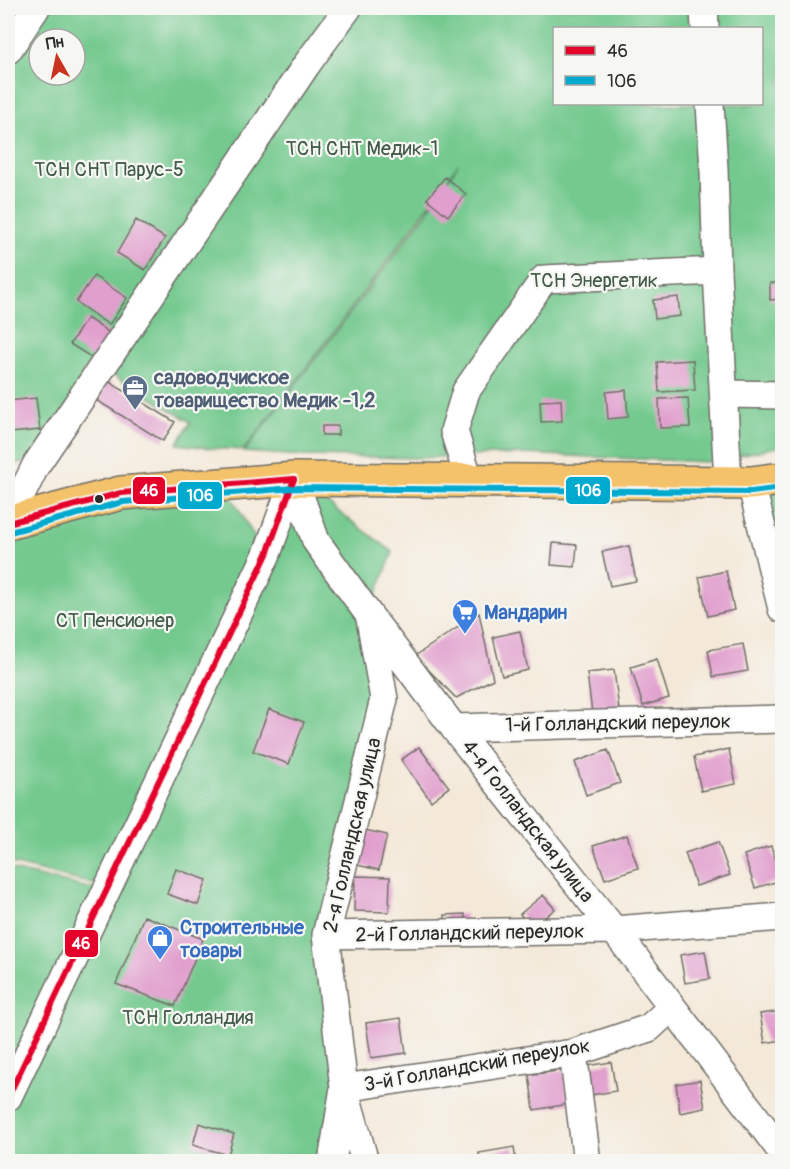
<svg xmlns="http://www.w3.org/2000/svg" width="790" height="1169" font-family="Pangolin,sans-serif">
<style>
.green{fill:#73c98e;stroke:#4f7a5c;stroke-width:1.5;fill-rule:evenodd}
.building{fill:#e19fce}
.lines{fill:none;stroke-linecap:round;stroke-linejoin:round}
.minor-casing{stroke:#716e68;stroke-width:30}
.major-casing{stroke:#716e68;stroke-width:36}
.minor{stroke:#fff;stroke-width:27}
.major{stroke:#f4c26a;stroke-width:33}
.bus-1-casing{stroke:#f6f6f2;stroke-width:10}
.bus-2-casing{stroke:#f6f6f2;stroke-width:10}
.bus-1{stroke:#e4002b;stroke-width:6}
.bus-2{stroke:#00a9ce;stroke-width:6}
.bus-dot{fill:#2b2b2b;stroke:#f6f6f2;stroke-width:2}
.labels{text-anchor:middle;dominant-baseline:central;stroke-width:4.5;stroke-linejoin:round;paint-order:stroke}
.park-label{font-size:20px;fill:#415a49;stroke:#f6f6f2}
.service-label{font-size:20px;font-weight:bold;fill:#4e5e75;stroke:#f6f6f2;text-anchor:start}
.shop-label{font-size:20px;font-weight:bold;fill:#366cbe;stroke:#f6f6f2;text-anchor:start}
.street-label{font-size:20px;fill:#2b2b2b;stroke:#f6f6f2}
.line-badge{stroke:#f6f6f2;stroke-width:2}
.badge-label{font-size:16px;text-anchor:middle;font-weight:bold;fill:#fff}
</style>
<rect width="100%" height="100%" fill="#f6f6f2"/>
<filter id="ink" filterUnits="userSpaceOnUse"><feTurbulence type="fractalNoise" baseFrequency=".0167" numOctaves="2"/><feDisplacementMap in="SourceGraphic" scale="12" xChannelSelector="R" yChannelSelector="G"/><feConvolveMatrix kernelMatrix="1 2 1 2 8 2 1 2 1" color-interpolation-filters="sRGB"/></filter>
<filter id="wash" filterUnits="userSpaceOnUse"><feTurbulence type="fractalNoise" baseFrequency=".008" numOctaves="4" result="noise"/><feDisplacementMap in="SourceGraphic" scale="24" xChannelSelector="R" yChannelSelector="G"/><feGaussianBlur stdDeviation="1.35" result="paint"/><feColorMatrix in="noise" values="0 0 0 0 0 0 0 0 0 0 0 0 0 0 0 0 0 1.4 0 .05"/><feComposite in="paint" operator="in"/></filter>
<g filter="url(#wash)">
<rect width="100%" height="100%" fill="#f4e9d9"/>
<!-- green -->
<path class="green" d="M8,8H345L30,461L8,465ZM39,39H75V75H39Z
M352,8H782V446L706,462L523,454L418,458L304,456L244,452L425,215L458,164L431,203L244,450L209,448L177,444L191,422L105,370ZM554,28H762V104H554Z
M782,490V580L762,493Z
M311,491L393,552L368,616L382,698L325,937L342,1088L331,1161L8,1162V869L110,893L267,554Z
M230,494L264,554L109,888L8,863V539L133,501Z"/>
<g id="blocks">
<!-- building -->
<path class="building" d="M445,177L466,194L448,216L427,199Z
M136,220L165,238L145,270L117,253Z
M94,276L127,298L109,325L76,302Z
M770,283H782V299L770,300Z
M678,297L680,316L655,319L653,300Z
M87,318L113,335L97,361L70,344Z
M693,360L695,390L659,392L657,362Z
M108,381L175,422L163,441L96,400Z
M626,390L628,417L608,419L606,392Z
M36,398L40,430L10,433L8,401Z
M688,398L690,427L660,428L659,399Z
M561,400L562,421L541,422L540,401Z
M322,426H338V435H322Z
M553,543L577,545L575,567L551,565Z
M629,546L636,581L610,586L602,552Z
M726,571L734,610L708,616L699,577Z
M479,613L493,679L456,698L415,656Z
M520,631L528,670L502,676L493,637Z
M743,644L748,671L713,677L708,650Z
M657,659L669,698L643,706L631,667Z
M614,670L619,710L592,713L587,673Z
M269,709L304,722L289,764L253,751Z
M419,747L449,787L431,801L401,760Z
M729,749L736,784L701,791L694,757Z
M608,750L620,783L586,795L575,762Z
M365,830L387,835L379,870L357,865Z
M627,835L638,868L605,879L593,846Z
M718,842L730,875L696,886L685,853Z
M771,846L782,880L755,888L744,855Z
M176,869L207,880L198,905L167,894Z
M355,876L390,877L389,912L354,911Z
M543,895L555,909L531,928L520,914Z
M465,914V927L445,928V915Z
M144,916L203,939L175,1006L116,984Z
M705,951L710,979L685,983L680,955Z
M782,1011V1040L765,1043L760,1014Z
M401,1018L406,1053L371,1058L366,1023Z
M611,1062L616,1091L591,1095L586,1066Z
M564,1070L569,1104L534,1110L529,1075Z
M700,1080L705,1108L680,1113L676,1084Z
M199,1123L234,1134L228,1155L193,1145Z
M514,1147L516,1162H480L479,1153Z"/>
</g>
</g>
<g filter="url(#ink)">
<use href="#blocks" fill-opacity="0" stroke="#716e68" stroke-width="1.5"/>
<g class="lines">
<!-- minor casing -->
<g class="minor-casing">
<path id="minor" d="M704,8L705,28
M8,50L36,8
M710,104L714,169L717,271L728,482
M724,394L782,395
M294,479L316,541L369,615L454,728L614,930L782,1152
M469,480L454,431L466,391L544,279L717,271
M751,483L782,609
M8,522L36,465L307,64L348,8
M454,728L782,719
M326,935L614,930L782,917
M573,1053L587,1162
M8,1097L267,554L294,479
M332,1162L344,1088L573,1053L649,1028L672,1007
M365,1162L344,1088L326,935L384,699L370,619"/>
</g>
<!-- major casing -->
<g class="major-casing">
<path id="major" d="M8,523L121,493L294,479L751,483L782,479"/>
</g>
<!-- minor -->
<use href="#minor" class="minor"/>
<!-- major -->
<use href="#major" class="major"/>
<!-- bus-1 casing -->
<g class="bus-1-casing">
<path id="bus-1" d="M8,523L121,493L294,479
M8,1097L267,554L294,479"/>
</g>
<!-- bus-2 casing -->
<g class="bus-2-casing">
<path id="bus-2" d="M10,532L123,502L294,488L751,492L782,488"/>
</g>
<!-- bus-1 -->
<use href="#bus-1" class="bus-1"/>
<!-- bus-2 -->
<use href="#bus-2" class="bus-2"/>
</g>
</g>
<!-- icons -->
<defs>
<g id="office-pin" transform="scale(1.35)"><path d="M0 17L-7.5 6A9.5 9.5 0 1 1 7.5 6Z" fill="#5c6f8a" stroke="#f6f6f2"/><path d="M-6-3h4V-5.5h4V-3h4V5H-6ZM-1-4.5V-3h2v-1.5ZM-6 0V1H6V0Z" fill="#fff"/></g>
<g id="supermarket-pin" transform="scale(1.35)"><path d="M0 17L-7.5 6A9.5 9.5 0 1 1 7.5 6Z" fill="#3f7fe0" stroke="#f6f6f2"/><path d="M-6-5.5h2.5l.6 2H6L4.5 2H-2.5L-4.4-4H-6ZM-1.5 3.2a1.3 1.3 0 1 0 .1 0ZM3 3.2a1.3 1.3 0 1 0 .1 0Z" fill="#fff"/></g>
<g id="shop-pin" transform="scale(1.35)"><path d="M0 17L-7.5 6A9.5 9.5 0 1 1 7.5 6Z" fill="#3f7fe0" stroke="#f6f6f2"/><path d="M-5-2.5h2.3a2.7 3.5 0 0 1 5.4 0H5L5.5 6h-11ZM-1.5-2.5h3a1.5 2.3 0 0 0-3 0Z" fill="#fff"/></g>
</defs>
<g fill-rule="evenodd">
<use href="#office-pin" x="135" y="388"/>
<use href="#supermarket-pin" x="465" y="612"/>
<use href="#shop-pin" x="160" y="938"/>
</g>
<!-- markers -->
<circle class="bus-dot" cx="99" cy="499" r="5"/>
<g class="labels">
<!-- park labels -->
<g class="park-label">
<text x="362" y="148">ТСН СНТ Медик-1</text>
<text x="109" y="169">ТСН СНТ Парус-5</text>
<text x="594" y="280">ТСН Энергетик</text>
<text x="115" y="620">СТ Пенсионер</text>
<text x="188" y="1017">ТСН Голландия</text>
</g>
<!-- service labels -->
<g class="service-label">
<text x="154" y="377">садоводчиское<tspan x="154" dy="23">товарищество Медик -1,2</tspan></text>
</g>
<!-- shop labels -->
<g class="shop-label">
<text x="484" y="612">Мандарин</text>
<text x="180" y="927">Строительные<tspan x="180" dy="23">товары</tspan></text>
</g>
<!-- street labels -->
<g class="street-label">
<text transform="translate(618 723) rotate(-1)">1-й Голландский переулок</text>
<text transform="translate(528 821) rotate(52)">4-я Голландская улица</text>
<text transform="translate(352 835) rotate(-77)">2-я Голландская улица</text>
<text transform="translate(470 933) rotate(-1)">2-й Голландский переулок</text>
<text transform="translate(477 1065) rotate(-10)">3-й Голландский переулок</text>
</g>
</g>
<g class="line-badge">
<rect x="565" y="476" width="46" height="29" rx="6" fill="#00a9ce"/>
<rect x="132" y="476" width="34" height="29" rx="6" fill="#e4002b"/>
<rect x="177" y="481" width="46" height="29" rx="6" fill="#00a9ce"/>
<rect x="64" y="929" width="35" height="29" rx="6" fill="#e4002b"/>
</g>
<g class="badge-label">
<text x="588" y="496">106</text>
<text x="149" y="496">46</text>
<text x="200" y="501">106</text>
<text x="81" y="949">46</text>
</g>
<!-- margin -->
<rect width="790" height="1169" fill="none" stroke="#f6f6f2" stroke-width="30"/>
<!-- legend -->
<rect x="553" y="27" width="210" height="78" fill="#f6f6f2" stroke="#a5a5a2" stroke-width="1.5"/>
<rect x="565" y="46" width="30" height="9" fill="#e4002b" stroke="#a5a5a2" stroke-width="1.5"/>
<text x="607" y="57" font-size="18" fill="#2b2b2b">46</text>
<rect x="565" y="76" width="30" height="9" fill="#00a9ce" stroke="#a5a5a2" stroke-width="1.5"/>
<text x="607" y="87" font-size="18" fill="#2b2b2b">106</text>
<!-- north arrow -->
<g transform="translate(57 57) rotate(351)"><circle r="28" fill="#f6f6f2" stroke="#a5a5a2" stroke-width="1.5"/>
<path d="M0-4.5L10 22L0 15L-10 22Z" fill="#c8321e"/>
<text y="-9" font-size="16" font-weight="bold" text-anchor="middle" fill="#2b2b2b">Пн</text>
</g>
</svg>
